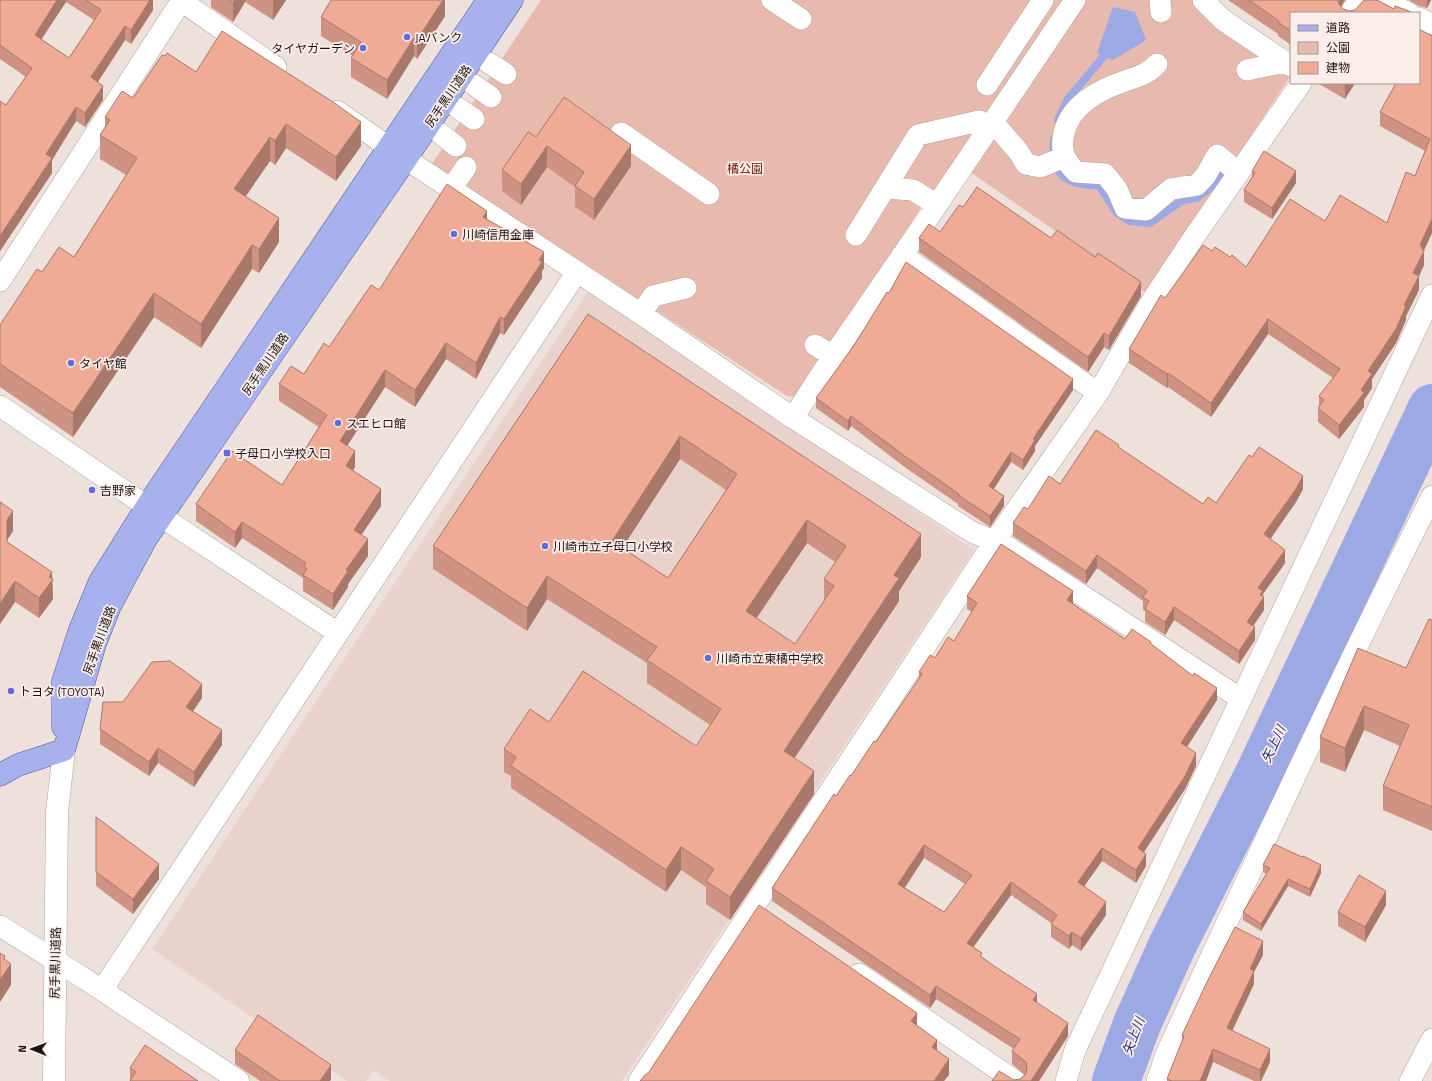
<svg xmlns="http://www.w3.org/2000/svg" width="1432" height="1081" font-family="'Titillium Web','Noto Sans JP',sans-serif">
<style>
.built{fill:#e9d2cc}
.green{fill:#e8baad}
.water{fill:#9ca9e4}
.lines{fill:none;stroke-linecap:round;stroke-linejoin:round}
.stream{stroke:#9ca9e4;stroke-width:8}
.river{stroke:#9ca9e4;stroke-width:48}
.street-casing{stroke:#b0a39f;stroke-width:22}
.secondary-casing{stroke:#b0a39f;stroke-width:23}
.primary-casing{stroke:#50599b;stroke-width:23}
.street{stroke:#fff;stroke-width:21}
.secondary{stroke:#fff;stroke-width:22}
.primary{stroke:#a7b1ee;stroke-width:22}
.wall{fill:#ce9382;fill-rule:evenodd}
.shaded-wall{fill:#a8786a}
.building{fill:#f0ab97;stroke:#a8786a;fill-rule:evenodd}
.poi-dot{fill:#5e6ce3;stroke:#fbede9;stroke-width:1.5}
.labels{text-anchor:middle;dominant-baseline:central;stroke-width:3.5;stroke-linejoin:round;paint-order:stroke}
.poi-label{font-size:12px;fill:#1a1514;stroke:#fbede9;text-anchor:start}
.street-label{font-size:12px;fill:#1a1514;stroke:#fbede9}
.park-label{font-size:12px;fill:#6b1c03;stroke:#fbede9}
.water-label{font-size:13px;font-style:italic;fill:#282f73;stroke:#fbede9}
</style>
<rect width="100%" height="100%" fill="#eee0db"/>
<!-- built -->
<path class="built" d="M589,290L974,550L622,1081H390L373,1070L366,1081H347L152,949Z"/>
<!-- green -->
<path class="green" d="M541,0H1210L1291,75L1147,294L954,161L918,212L797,397L787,396L432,164Z"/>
<!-- water -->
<path class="water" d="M1113,7L1135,12L1146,40L1113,60L1097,53Z"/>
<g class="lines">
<!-- stream -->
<path class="stream" d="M1058,120L1068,99L1104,56
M1054,139C1049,174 1067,186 1099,185L1117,213L1130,221L1150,223L1183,200L1197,198L1212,186L1222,171"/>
<!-- river -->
<path class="river" d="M1116,1081L1137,1024L1172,946L1259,774L1432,408"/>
<!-- street casing -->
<g class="street-casing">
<path id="street" d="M180,0L276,67
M772,0L801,19
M1160,0L1161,12
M1203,0L1223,20L1291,66
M1381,0L1409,13
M1350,13L1360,0
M1419,18L1432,24
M489,63L506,74
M1157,64C1148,74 1137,77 1125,81C1099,90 1071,104 1064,133C1060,150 1064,160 1076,172L1105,174L1117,189L1125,208L1146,210L1171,189L1197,185L1206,175L1217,155L1239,173
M1247,70L1285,62
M474,85L491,97
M987,85L1043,0
M458,108L474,119
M337,111L406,159L641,314L793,418L972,532L1008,547L1241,699
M992,121L1018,151L1026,164L1040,167L1064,157
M621,133L709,194
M441,134L456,146
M885,188L913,190L937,205
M451,189L466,167
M856,235L918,135L979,121L989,126
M902,255L1098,393
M0,281L182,0
M641,314L653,296L686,288
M815,345L833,356
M0,406L177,527L338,633
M793,418L833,356L937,205L1075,0
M0,926L85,979L239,1081
M859,974L1015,1081
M102,990L577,272
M639,1081L994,542L1098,393L1151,302L1194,237L1301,83
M1066,1081L1075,1050L1432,295
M1157,1081L1167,1052C1253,866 1339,679 1432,496
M1410,1081L1432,1039"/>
</g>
<!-- secondary casing -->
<g class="secondary-casing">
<path id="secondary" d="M54,1081L57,812L64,750"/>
</g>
<!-- primary casing -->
<g class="primary-casing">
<path id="primary" d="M63,727V681L79,632L100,581L147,506L488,0
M64,750L95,644L110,606L146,539L406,159L512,0
M0,775L18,765L64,750"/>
</g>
<!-- street -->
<use href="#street" class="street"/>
<!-- secondary -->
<use href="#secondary" class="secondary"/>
<!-- primary -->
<use href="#primary" class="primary"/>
</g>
<!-- wall -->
<path class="wall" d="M0,0H153V10L131,44L125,40L98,82L103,100L85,127L76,121L52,160V173L0,251V101L6,105L26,77L0,59ZM66,2L94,20L69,58L41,39Z
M211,0H286L273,20L245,2L233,22L211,7Z
M445,0V16L417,59L414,56L387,99L351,77V58L353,56L321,36V17Z
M1228,0H1345L1341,6L1343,9L1349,11L1394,9L1409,11L1291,13V45L1278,36V34Z
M1409,0H1431L1427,8L1419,6Z
M1432,36V233L1424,250V265L1419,276V290L1406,316V320L1396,343L1372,379V388L1364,400V407L1339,439L1318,422V408L1319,407V396L1333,378L1268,334L1211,417L1168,387L1167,388L1129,363V349L1165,298L1212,251L1230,257L1246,267L1325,221L1387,223L1415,176L1425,151L1380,126V112Z
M165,56L196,72L361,146L336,181L286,148L275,165L270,161L246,196L279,242L259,273L252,269L201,348L154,317L73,437L0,387V325L42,272L74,257L126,175L100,159V135L105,127V117L133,98Z
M1319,83H1355L1345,99L1319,84Z
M536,137L631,166L594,220L575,207V187L547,167L521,205L502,191V170Z
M1252,171L1296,183L1272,219L1244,202V190L1252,178Z
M963,207L1051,238L1141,296L1109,350L1104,347L1088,372L919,252V238L940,232Z
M487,219L544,268L542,271V278L504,335L500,333L476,379L446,359L415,407L385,387L347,446L355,467L353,470L381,506L361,535L368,556L348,584V587L333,610L303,591V578L242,538L235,548L196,521V504L282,485L319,427L279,401V384L304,374L329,347L379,290Z
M588,314L921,557L899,591V601L794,758L814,794L730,920L706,904V887L681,870L666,892L511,788V776L504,772V749L549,722L696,746L710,725L647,683V663L547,599L527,631L433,569V546ZM680,459L726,490L668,578L622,548ZM807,543L835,562L824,579V602L795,644L756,618Z
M1073,390L1035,446V451L1023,470L1011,462L994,489L1004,506L990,527L958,506V504L906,468L851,426L848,431L816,408V398Z
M1119,448L1203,504L1216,503L1303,489L1296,502L1270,539L1285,563L1263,594L1264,610L1253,626L1255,640L1239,664L1174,620L1165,635L1145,622V611L1143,610V601L1097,568L1086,584L1013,536V523L1028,509Z
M0,502L13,531L7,540V542L52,579L53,599L39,618L15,602L0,624Z
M967,596L1073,604L1125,639L1151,644L1217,700L1187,747L1196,766L1185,789L1144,852L1146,866L1136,883L1102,861L1084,886L1106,915L1081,951L1072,945L1069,949L1051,937V923L1011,895L973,947L982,957L1037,1003L1068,1036L1039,1081H992L1014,1080L1020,1079L1025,1075L1012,1064V1051L1014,1049L936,999L930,1008L772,901V888L836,796L876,742L919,679V672L954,641L972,612L967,609ZM924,858L965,884L944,912L905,888Z
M1432,620V831L1383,810V786L1400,746L1364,730L1345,772L1320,762V737L1406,668Z
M202,698L193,711L222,745L194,787L158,763L149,776L100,744V729L123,702Z
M96,817L159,879L133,914L96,886Z
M1302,857L1321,873L1310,897L1288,886L1261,931L1243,920V912L1267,874L1263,872V865Z
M1386,905L1365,942L1338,926V912Z
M1263,955L1254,972V984L1232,1031L1270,1062L1261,1081H1254L1213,1062L1206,1081H1167V1079L1182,1042V1035Z
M235,1050L331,1079L330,1081H260L235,1064Z
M130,1068L198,1081H130Z"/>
<!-- shaded-wall -->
<path class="shaded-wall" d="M57,0H66V2L35,49V35Z
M150,0H153V10L131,44V30Z
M235,0H245V2L233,22V3Z
M274,0H286L273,20V1Z
M439,0H445V16L417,59V40Z
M1338,0H1345L1338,12Z
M1427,0H1431L1427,8Z
M125,26V40L91,92V77Z
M414,38V56L387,99V80Z
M1347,83H1355L1345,99V85Z
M103,86V100L85,127V113Z
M76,107V121L52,160V173L0,251V236L46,154Z
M361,122V146L336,181V157Z
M286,124V148L275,165V141Z
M270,137V161L234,213V189Z
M631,145V166L594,220V199Z
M547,146V167L521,205V184Z
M1296,171V183L1272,219V208Z
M487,211V227L483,217Z
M279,218V242L259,273V249Z
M1432,219V233L1420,259V245Z
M252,245V269L201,348V324Z
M1424,251V265L1419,276V290L1406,316V320L1396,343L1372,379V388L1364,400V407L1339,439V425L1368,371L1404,305L1413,273Z
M544,252V268L542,271V278L504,335V319Z
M1141,282V296L1109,350V336Z
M154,293V317L73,437V413Z
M500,317V333L476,379V363Z
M1268,319V334L1211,417V403Z
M1104,333V347L1088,372V357Z
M446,343V359L415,407V390Z
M385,370V387L340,457V441Z
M1168,373V387L1167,388V374Z
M1073,379V390L1035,446V451L1023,470V460L1033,439Z
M851,416V426L848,431V421Z
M680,436V459L612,564V541Z
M355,451V467L346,482V466Z
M1011,452V462L989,496V486Z
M1303,476V489L1296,502L1264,548V534Z
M381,489V506L354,546V530Z
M1004,496V506L990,527V516Z
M13,511V531L7,540V562V520Z
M807,520V543L746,634V611Z
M242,522V538L235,548V532Z
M921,534V557L899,591V601L784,774V751L894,575Z
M368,539V556L348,584V587L333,610V594L346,570Z
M1285,550V563L1263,594V598L1264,597V610L1247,635V622L1258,588Z
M1097,555V568L1086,584V571Z
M52,572L53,599L39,618V598L49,577Z
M547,576V599L527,631V608Z
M15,581V602L0,624V604Z
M1073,591V604L1067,600Z
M1174,607V620L1165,635V622Z
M1255,627V640L1239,664V651Z
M202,684V698L186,721V707Z
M1217,688V700L1181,756V743Z
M1364,706V730L1345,772V748Z
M222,730V745L194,787V772Z
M158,748V763L149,776V762Z
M1196,753V766L1185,789L1138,861V848Z
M814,771V794L730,920V897Z
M924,845V858L898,897V884Z
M681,847V870L666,892V870Z
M1102,848V861L1078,895V882Z
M1146,854V866L1136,883V870Z
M159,864V879L133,914V899Z
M1321,865V873L1310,897V889Z
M1288,879V886L1261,931V924Z
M1011,882V895L967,956V943Z
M1386,891V905L1365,942V927Z
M1106,902V915L1081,951V938Z
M1072,932V945L1069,949V936Z
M1263,941V955L1254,972V984L1227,1042V1028L1250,969Z
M5,956V972L11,964V985L0,1002V980L4,959Z
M936,986V999L930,1008V995Z
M1037,994V1007L1033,1000Z
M917,1013V1028L911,1021Z
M1068,1023V1036L1039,1081H1031Z
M937,1040V1056L932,1047Z
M1213,1049V1062L1206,1081H1200Z
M1270,1049V1062L1261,1081H1260V1070Z
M949,1059V1075L944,1081H934Z
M331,1065V1079L330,1081H320Z"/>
<!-- building -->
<path class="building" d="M0,0H57L35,35L69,58L101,10L86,0H150L131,30L125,26L91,77L103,86L85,113L76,107L46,154L52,158L0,236V101L6,105L32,68L0,45Z
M229,0H235L233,3Z
M331,0H443L417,40L414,38L387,80L351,58L361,42L321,17Z
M1249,0H1338L1339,4L1343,9L1349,11L1355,10L1364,0H1377L1394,9L1395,6L1409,11L1412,13H1291V31L1278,22L1279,21Z
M1419,29L1432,36V219L1420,245L1424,251L1413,273L1419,276L1404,305L1406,306L1396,329L1368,371L1372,374L1361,390L1364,393L1339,425L1318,408L1324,400L1319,396L1340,369L1268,319L1211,403L1168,373L1167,374L1129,349L1161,295L1165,298L1203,245L1212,251L1215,247L1230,257L1232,255L1246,267L1290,199L1325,221L1340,195L1387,223L1406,172L1415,176L1430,139L1380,112L1396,83H1419Z
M222,31L333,102L361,122L336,157L286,124L275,141L270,137L234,189L279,218L259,249L252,245L201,324L154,293L73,413L0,364V325L37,269L42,272L59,247L74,257L137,158L100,135L110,120L105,117L122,91L133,98L162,55L165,56L167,53L196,72Z
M1341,83H1347L1345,85Z
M564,97L631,145L594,199L575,186L584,172L547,146L521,184L502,170L528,132L536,137Z
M1264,151L1296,171L1272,208L1244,190L1255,173L1252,171Z
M447,184L487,211L483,217L544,252L539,260L542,262L504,319L500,317L476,363L446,343L415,390L385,370L340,441L355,451L346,466L381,489L354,530L368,539L346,570L348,571L333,594L303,575L307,569L304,566L306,563L242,522L235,532L196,504L232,451L282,485L327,415L279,384L291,366L304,374L324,343L329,347L371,285L379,290Z
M977,187L1051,238L1057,230L1095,257L1098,253L1141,282L1109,336L1104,333L1088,357L919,238L929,224L940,232L959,205L963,207Z
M906,262L1073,379L1033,439L1035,440L1023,460L1011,452L989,486L1004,496L990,516L958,495L959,494L906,457L851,416L848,421L816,398L853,347L887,292L889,293Z
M588,314L921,534L894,575L899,578L784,751L814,771L730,897L706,881L714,869L681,847L666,870L511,766L516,757L504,749L530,709L549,722L583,671L696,746L721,709L647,660L657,647L547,576L527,608L433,546ZM680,436L737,474L668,578L612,541ZM807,520L846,546L824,579L834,586L795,644L746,611Z
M1096,430L1119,445L1118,447L1203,504L1208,497L1216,503L1249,455L1252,457L1259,447L1303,476L1296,489L1264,534L1285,550L1258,588L1263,591L1260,595L1264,597L1247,622L1255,627L1239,651L1174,607L1165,622L1145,609L1149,601L1143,597L1147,591L1097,555L1086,571L1013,523L1024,507L1028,509L1049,476L1060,484Z
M0,502L13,511L7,520V542L52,572L49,577L53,579L39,598L15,581L0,604Z
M1001,544L1073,591L1067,600L1125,639L1132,629L1151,642L1150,643L1193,676L1194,673L1217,688L1181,743L1196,753L1185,776L1138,848L1146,854L1136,870L1102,848L1078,882L1106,902L1081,938L1072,932L1069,936L1051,924L1057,915L1011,882L967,943L982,953L980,956L994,966L1037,994L1033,1000L1068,1023L1031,1081H992L999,1071L1014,1080L1020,1079L1025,1075L1027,1069L1026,1062L1012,1051L1020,1039L936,986L930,995L772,888L834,794L836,796L850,775L851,776L874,741L876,742L922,674L919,672L930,655L935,658L948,637L954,641L977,603L967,596ZM924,845L972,875L944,912L898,884Z
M1429,619L1432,620V807L1383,786L1409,725L1364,706L1345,748L1320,737L1358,648L1406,668Z
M170,661L202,684L186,707L222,730L194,772L158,748L149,762L100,729L103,702H123L152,662Z
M96,817L159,864L133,899L96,872Z
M1274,844L1302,857L1303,856L1321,865L1310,889L1288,879L1261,924L1243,912L1270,868L1263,865Z
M1359,875L1386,891L1365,927L1338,912Z
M759,905L917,1013L911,1021L937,1040L932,1047L949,1059L934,1081H640L644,1076L649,1072Z
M1235,927L1263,941L1250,969L1254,971L1227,1028L1270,1049L1260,1070L1213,1049L1200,1081H1172L1167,1079L1184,1036L1182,1035L1207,982Z
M0,953L5,956L4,959L11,964L0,980Z
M258,1015L331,1065L320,1081H280L235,1050Z
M145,1045L198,1081H130L136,1072L130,1068Z"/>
<!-- markers -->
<g class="poi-dot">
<circle cx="407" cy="37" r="4"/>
<circle cx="363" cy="48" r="4"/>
<circle cx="454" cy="234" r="4"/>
<circle cx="71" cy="363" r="4"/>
<circle cx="338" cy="423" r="4"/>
<rect x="223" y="449" width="8" height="8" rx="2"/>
<circle cx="92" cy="490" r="4"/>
<circle cx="545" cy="546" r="4"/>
<circle cx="708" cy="658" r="4"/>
<circle cx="11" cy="691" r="4"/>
</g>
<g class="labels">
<!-- poi labels -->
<g class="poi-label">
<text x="415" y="37">JAバンク</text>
<text x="355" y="48" text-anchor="end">タイヤガーデン</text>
<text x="462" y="234">川崎信用金庫</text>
<text x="79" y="363">タイヤ館</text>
<text x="346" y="423">スエヒロ館</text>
<text x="235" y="453">子母口小学校入口</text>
<text x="100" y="490">吉野家</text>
<text x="553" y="546">川崎市立子母口小学校</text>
<text x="716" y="658">川崎市立東橘中学校</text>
<text x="19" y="691">トヨタ (TOYOTA)</text>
</g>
<!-- street labels -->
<g class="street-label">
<text transform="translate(448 96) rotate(-56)">尻手黒川道路</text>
<text transform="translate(265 364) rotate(-56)">尻手黒川道路</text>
<text transform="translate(99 640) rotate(-70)">尻手黒川道路</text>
<text transform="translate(55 963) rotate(-89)">尻手黒川道路</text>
</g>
<!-- park labels -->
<g class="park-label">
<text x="745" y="168">橘公園</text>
</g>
<!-- water labels -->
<g class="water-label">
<text transform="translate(1273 744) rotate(-65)">矢上川</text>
<text transform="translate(1133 1036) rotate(-69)">矢上川</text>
</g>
</g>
<!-- legend -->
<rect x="1290" y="12" width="130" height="72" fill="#fbede9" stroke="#a19794"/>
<rect x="1298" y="25" width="20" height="6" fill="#a7b1ee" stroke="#a19794"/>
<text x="1326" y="32" font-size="12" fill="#1a1514">道路</text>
<rect x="1298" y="42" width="20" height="12" fill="#e8baad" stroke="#a19794"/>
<text x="1326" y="52" font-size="12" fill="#1a1514">公園</text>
<rect x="1298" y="62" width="20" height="12" fill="#f0ab97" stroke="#a19794"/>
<text x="1326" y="72" font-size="12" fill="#1a1514">建物</text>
<!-- north arrow -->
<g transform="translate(32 1049) rotate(271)" stroke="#fbede9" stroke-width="3" paint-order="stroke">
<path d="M0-3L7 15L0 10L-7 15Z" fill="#1a1514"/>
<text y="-6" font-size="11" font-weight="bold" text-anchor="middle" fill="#1a1514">N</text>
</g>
</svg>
